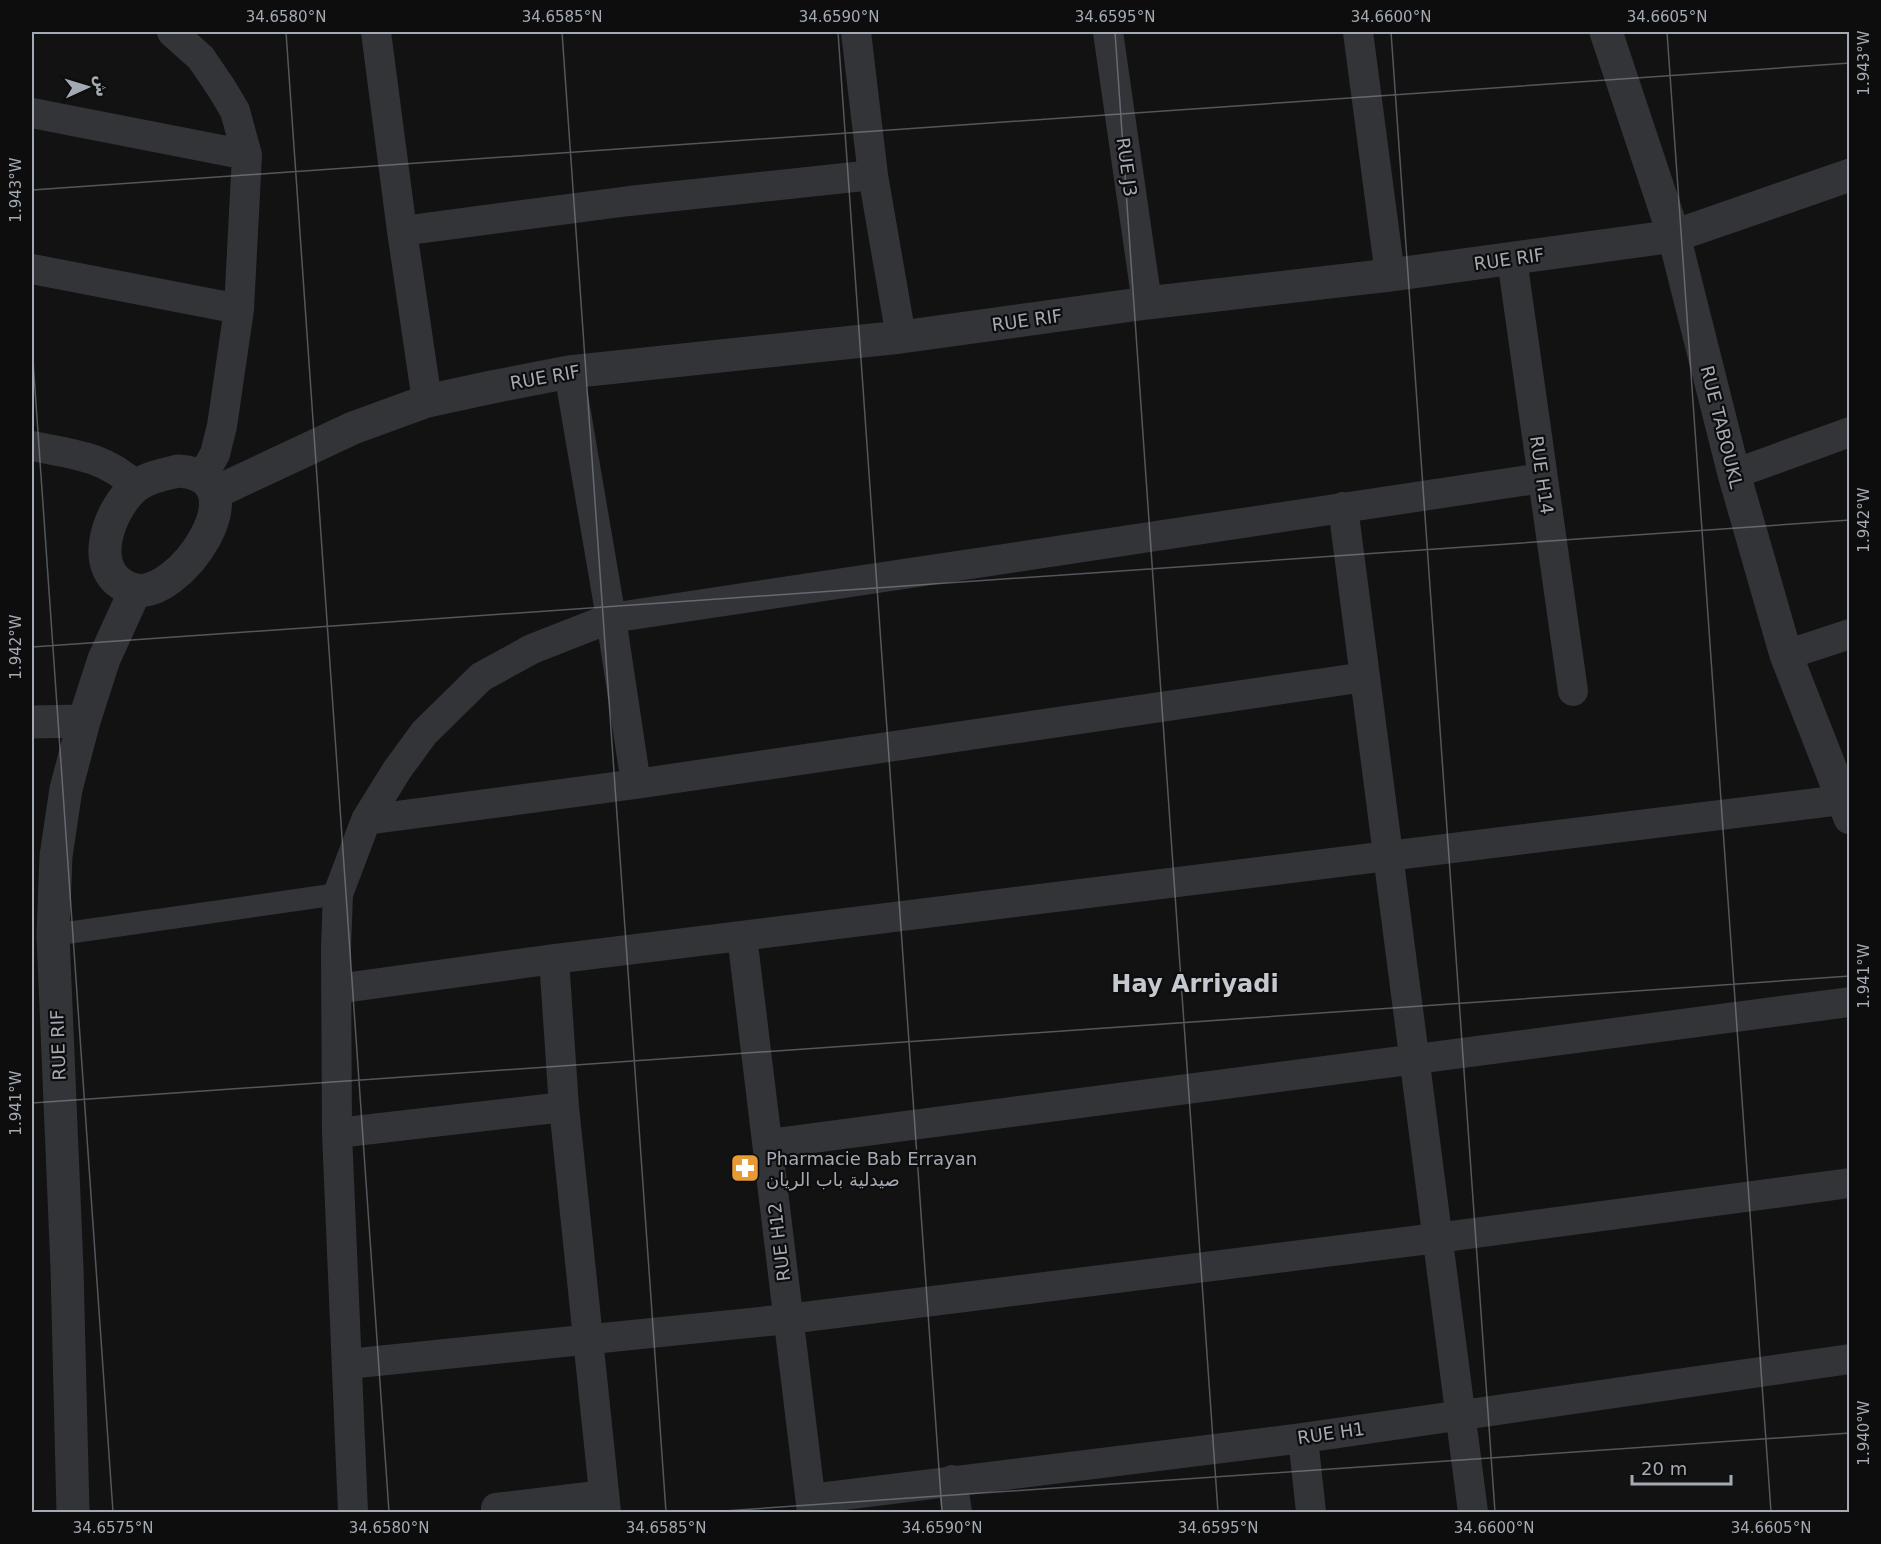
<svg xmlns="http://www.w3.org/2000/svg" width="1881" height="1544" font-family="'DejaVu Sans',Cairo,sans-serif">
<style>
.lines{fill:none;stroke-linecap:round;stroke-linejoin:round}
.pedestrian{stroke:#333438;stroke-width:22}
.minor{stroke:#333438;stroke-width:30}
.tertiary{stroke:#333438;stroke-width:33}
.ticks{fill:none;stroke:#a4aab3;stroke-width:1.5;stroke-opacity:0.45}
.labels{text-anchor:middle;dominant-baseline:central;stroke-width:4.5;stroke-linejoin:round;paint-order:stroke}
.street-label{font-size:18px;fill:#a4aab3;stroke:#0d0d0e}
.poi-label{font-size:18px;fill:#a4aab3;stroke:#0d0d0e;text-anchor:start}
.district-label{font-size:24px;font-weight:bold;fill:#c5c9cf;stroke:#0d0d0e}
.neatline{fill:none;stroke:#a4aab3;stroke-width:2}
.ticks-label{font-size:15px;text-anchor:middle;fill:#a4aab3}
</style>
<rect width="100%" height="100%" fill="#121213"/>
<g class="lines">
<!-- pedestrian -->
<path class="pedestrian" d="M53,935L338,894"/>
<!-- minor -->
<path class="minor" d="M172,32L201,58L222,89L235,111L247,155L239,309L222,426L215,454L202,477
M376,32L402,231L427,401
M856,32L873,175L901,337
M1108,32L1147,303
M1358,32L1390,275
M32,113L247,155
M402,231L629,201L873,175
M1512,259L1573,691
M32,269L239,309
M569,372L611,618L636,784
M32,446C73,454 104,456 136,486
M1734,474L1850,432
M1343,507L1473,1512
M1786,655L1850,634
M366,820L636,784L1365,677
M742,936L812,1512
M554,959L564,1107L606,1512
M336,989L554,959L1841,800
M337,1133L564,1107
M768,1144L1850,1002
M348,1364L788,1319L1437,1238L1850,1183
M1303,1438L1311,1512
M952,1480L957,1512
M811,1499L1303,1438L1850,1359
M496,1508L604,1495
M353,1512L337,1133L336,949L338,894L366,820L397,770L424,733L481,677L532,649L611,618L1542,478"/>
<!-- tertiary -->
<path class="tertiary" d="M1606,32L1674,236L1734,474L1786,655L1850,818
M178,471C266,476 177,605 132,589C85,574 108,510 135,487C147,477 163,475 178,471Z
M214,493L353,428L427,401L492,387L569,372L901,337L1147,303L1390,275L1674,236L1850,175
M32,722L84,721
M73,1512L67,1268L53,935L56,856L66,789L84,721L104,659L135,591"/>
</g>
<!-- ticks -->
<path class="ticks" d="M286,32L389,1512M562,32L666,1512M838,32L942,1512M1115,32L1218,1512M1391,32L1495,1512M1667,32L1771,1512M32,190L1850,63M32,346L113,1512M32,647L1850,520M32,1103L1850,976M709,1512L1850,1433"/>
<!-- icons -->
<defs>
<g id="pharmacy-square" transform="scale(1.5)"><rect x="-9" y="-9" width="18" height="18" rx="4" fill="#e89a35" stroke="#0d0d0e"/><path d="M-2-6h4v4h4v4h-4v4h-4v-4h-4v-4h4Z" fill="#fff"/></g>
</defs>
<g fill-rule="evenodd">
<use href="#pharmacy-square" x="745" y="1168"/>
</g>
<g class="labels">
<!-- street labels -->
<g class="street-label">
<text transform="translate(1127 167) rotate(82)">RUE J3</text>
<text transform="translate(1509 259) rotate(-8)">RUE RIF</text>
<text transform="translate(1027 320) rotate(-8)">RUE RIF</text>
<text transform="translate(545 377) rotate(-10)">RUE RIF</text>
<text transform="translate(1722 427) rotate(76)">RUE TABOUKL</text>
<text transform="translate(1542 475) rotate(82)">RUE H14</text>
<text transform="translate(58 1045) rotate(-92)">RUE RIF</text>
<text transform="translate(779 1242) rotate(-97)">RUE H12</text>
<text transform="translate(1331 1433) rotate(-8)">RUE H1</text>
</g>
<!-- poi labels -->
<g class="poi-label">
<text x="766" y="1158">Pharmacie Bab Errayan<tspan x="766" dy="21">صيدلية باب الريان</tspan></text>
</g>
<!-- district labels -->
<g class="district-label">
<text x="1195" y="984">Hay Arriyadi</text>
</g>
</g>
<!-- border -->
<rect width="1881" height="1544" fill="none" stroke="#0d0d0e" stroke-width="66"/>
<!-- north arrow -->
<g transform="translate(87 87) rotate(86)" stroke="#0d0d0e" stroke-width="4.5" paint-order="stroke">
<path d="M0-4.5L10 22L0 15L-10 22Z" fill="#a4aab3"/>
<text y="-9" font-size="16" font-weight="bold" text-anchor="middle" fill="#a4aab3">ش</text>
</g>
<!-- scale -->
<path d="M1632 1475v9h99v-9" fill="none" stroke="#a4aab3" stroke-width="3"/>
<text x="1641" y="1475" font-size="18" fill="#a4aab3" stroke="#0d0d0e" stroke-width="4.5" paint-order="stroke">20 m</text>
<rect x="33" y="33" width="1815" height="1478" class="neatline"/>
<g class="ticks-label">
<text x="286" y="22">34.6580°N</text>
<text x="562" y="22">34.6585°N</text>
<text x="839" y="22">34.6590°N</text>
<text x="1115" y="22">34.6595°N</text>
<text x="1391" y="22">34.6600°N</text>
<text x="1667" y="22">34.6605°N</text>
<text transform="translate(1864 63) rotate(-90)" y="5">1.943°W</text>
<text transform="translate(16 190) rotate(-90)" y="5">1.943°W</text>
<text transform="translate(1864 520) rotate(-90)" y="5">1.942°W</text>
<text transform="translate(16 647) rotate(-90)" y="5">1.942°W</text>
<text transform="translate(1864 976) rotate(-90)" y="5">1.941°W</text>
<text transform="translate(16 1103) rotate(-90)" y="5">1.941°W</text>
<text transform="translate(1864 1433) rotate(-90)" y="5">1.940°W</text>
<text x="113" y="1533">34.6575°N</text>
<text x="389" y="1533">34.6580°N</text>
<text x="666" y="1533">34.6585°N</text>
<text x="942" y="1533">34.6590°N</text>
<text x="1218" y="1533">34.6595°N</text>
<text x="1494" y="1533">34.6600°N</text>
<text x="1771" y="1533">34.6605°N</text>
</g>
</svg>
